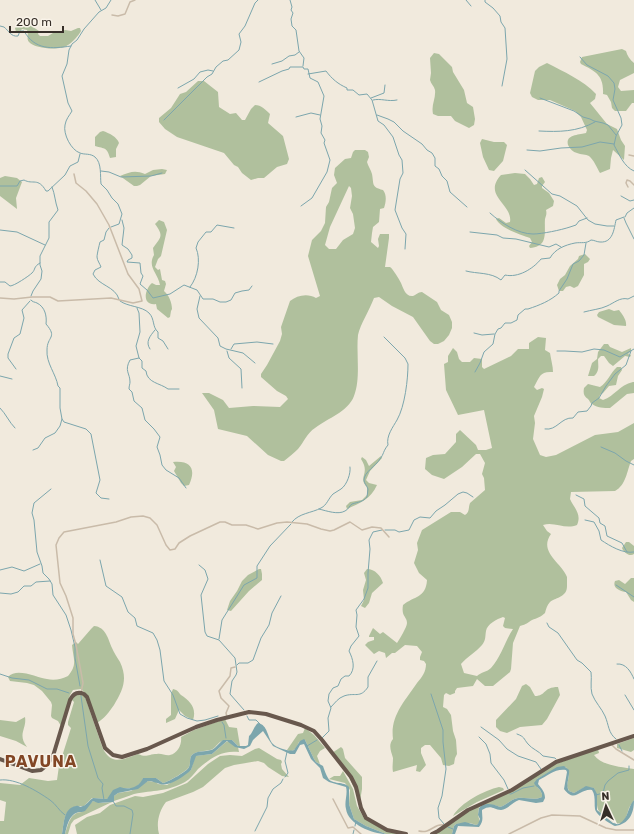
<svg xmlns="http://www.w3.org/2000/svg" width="634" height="834" font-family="Rubik,sans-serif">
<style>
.green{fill:#b0c09d;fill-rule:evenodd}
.water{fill:#7ca6ad}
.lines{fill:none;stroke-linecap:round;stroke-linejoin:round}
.stream{stroke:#7ca6ad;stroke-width:1}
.minor{stroke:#c9bba9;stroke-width:1.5}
.trunk{stroke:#68584d;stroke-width:4}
.labels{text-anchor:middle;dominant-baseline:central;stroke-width:3;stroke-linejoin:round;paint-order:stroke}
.district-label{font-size:16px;font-weight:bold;letter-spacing:1px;fill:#824625;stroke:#f9f3e9}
</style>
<rect width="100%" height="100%" fill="#f1eadd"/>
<!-- green -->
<path class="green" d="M22,24L30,25L39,31L38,34L40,36H48L53,33H58L65,30L71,31L78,28H80L81,31C78,36 73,42 68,45C61,51 35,49 29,42C26,39 29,34 27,30L22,29L19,33L16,32L15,28Z
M622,49L626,51C627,55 630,60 634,63V73L620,80L618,87L621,91L634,90V103H632L626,111H615L612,108L611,102L607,95L603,94C604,75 595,71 581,64L580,62L582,57Z
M434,53L439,54L452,67L453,72L464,90L467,103L473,107L475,119L474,125L469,128L455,121L451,116H438L433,114C431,104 436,99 435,90C434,86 431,84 430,80L431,73L430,58Z
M547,63C564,72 583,80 596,94L595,99L590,103L607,124L617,129L621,140L625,146L624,160L613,150L611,158L610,169L600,173C597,168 594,160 589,156C586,154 581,155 577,153C573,152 570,149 568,145C565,134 580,135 586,133L587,130L581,117L575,111L550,100H538L532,97L530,93L535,71L539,67Z
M198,81H204L218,92L219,107L230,114L236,113L242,120H245L251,109L255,105C261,105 266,110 270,114L268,123L283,136L289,159L287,164L277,167L264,178H258L251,180L242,173L238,167L234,165L224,153L177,137L165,129L159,122V118L171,108L180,94L186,92Z
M103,131C109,133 117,137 119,143L116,149V157L110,158C107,147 105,149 95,146V137L100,132Z
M482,139L494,142H504L507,145L503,161L494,171L489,170L483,157L480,143Z
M355,150H365L368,152L369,157L367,162C368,166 371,170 372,174C374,184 371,187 383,190C387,195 386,202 384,208L380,209L379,222L373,227L372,233L371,242L378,248L379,246L378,239L380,234H389V238L385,267H390C393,269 399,279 401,283C403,287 405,297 413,296C416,295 418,292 422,292L437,302L441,310L449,315L452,322V328L449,335L444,341L438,344H434L430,341L413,317L392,306L379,297L374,298C370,309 360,325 358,335C356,354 361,378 354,396C348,412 328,418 315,428C307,433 304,442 298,449C294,453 289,457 284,461H281L268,455L247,436L218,429L214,410L202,393H209L223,400L229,408L253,406L280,407L288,399L286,396L277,391L261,377V374L267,365L280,341L282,334L281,327L290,301C297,295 308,293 316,298L320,296L308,256L312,240L321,231L325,223L326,207L329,202L332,188L337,183L334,175L335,168L345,159L351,158L353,152ZM349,186L351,188L352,196L350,208L353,214L355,228L353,234L343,240L336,249H329L325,245L330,227Z
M162,169L167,170L165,174L151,176L140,185L137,186H134L120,176C130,172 135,170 145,174L153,170Z
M515,173L525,174L530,179L534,185L537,184L539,178L542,177L545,182L542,186V188L549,193L554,201L553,206L546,210C547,214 546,215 545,219C544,232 549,247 530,248L529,246L532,242L530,238C521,235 500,228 496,219L499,218L506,223L510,222C513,204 482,196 501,175Z
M5,176L17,178L22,182L16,198L17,209L0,196V178Z
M159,220L164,222L167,230L161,256L158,259L155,267L158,270L160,269L162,280L165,281L166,284L164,291C169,295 172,303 172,309L171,311L170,317L168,318L157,309L156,304C142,306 144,290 152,283L156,285H160C158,273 147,267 154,255L153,248C161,237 164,236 155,224Z
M585,254L590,259L588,262L584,264V275L578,286L574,288L570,286L566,287L563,291H559L557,285L560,279L565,275L570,266L578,259L579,256Z
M609,309L614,311L619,310C622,314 627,320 626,326L614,325L598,317L597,315L599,312Z
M538,337L546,338L545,350L550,353C551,360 553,366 553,372C540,371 540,376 534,387L537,390L542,388L544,389L542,397L534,416L535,423L533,439L540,455L546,457L556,455L595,435L618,432L634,423V459L631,461C627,471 626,485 615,491L571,492L570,499C574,508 582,514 577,525C565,530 554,521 543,525L547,531L551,534C538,552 562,563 567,577C567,580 567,584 567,586C567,597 557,597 550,602C547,605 546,609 545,613C541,617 537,618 532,620C527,623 527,624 520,626L513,643L511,669L510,672L493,686H485L477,679L473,686L457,688L455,691V693L450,695L446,693L444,695L443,707L447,709L451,715L453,731L456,740L457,754L455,758L454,764L449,766L443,765L441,758L430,745H425L421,748V753L426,765L420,772L416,771L417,765L393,772C392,767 393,763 393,758C391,751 388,745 393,739C390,716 405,701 417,683C422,677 426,672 426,664L424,661L420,660V657L422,652L417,646L405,645L395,653H392L386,658L385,653L379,651L374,654L365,645L368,642L374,640V637H369V636L373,628L380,634L383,632L397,643C399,640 407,627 407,623C407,616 401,617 403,605C414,596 426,598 427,580L419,573L414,563L418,550L417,543L422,530L451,512H460L465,515C470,512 468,508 470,503L485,490L484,478L482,474L485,463L480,454H476L462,467L444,479L432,475L425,469L426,458L433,455L445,454L456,442V434L460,430L476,445L478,450H486L492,448L484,410L458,415L446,390L444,364L448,362V356L453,348L457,352L459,359L462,362H470L474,358L482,359V367L484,369L511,356L518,349H529V343ZM503,617L505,618L503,626L505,628L513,629C505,641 501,657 491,668C487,672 481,672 477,676L464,673L461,664C467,657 476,652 482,645C486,640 485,637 486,631C487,624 497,619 503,617Z
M604,344H608L610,347L622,352L631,348V351L628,354L631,355L630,357L625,356L613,366L609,363L604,356H601L598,359C598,365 600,371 594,376H588L592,363L597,359L598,352Z
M617,367H621L622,370L618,376L616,385L609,386L603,393L600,395L599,398L603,400C615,396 619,385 633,382H634V393L627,394L610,408C604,408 597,408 592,404C590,403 590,401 588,399C584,396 583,394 584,388L588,384L600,387C608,382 610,373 617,367Z
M381,456L382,458L370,471L366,480L369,483L377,485C371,499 360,503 347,509L346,506L350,502L362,500L367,495V487C357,477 371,474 361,459L362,457L366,460L369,466Z
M173,462C192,460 196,470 189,485L184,486L181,483L174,471L176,467Z
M626,542H629L634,546V554C630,557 624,553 622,548Z
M259,569H261L262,574V580L249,591L231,611L227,610L230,601L237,591L242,581L248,575Z
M367,569C375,569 381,576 383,583L372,593L369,603L365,608L361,606L364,600L363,590L366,580L364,573Z
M631,578H634V602L631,600L626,592C620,591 612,588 615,581L619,580L625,584Z
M94,626C106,627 108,639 112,648C114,653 117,657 120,662C128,679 123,690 114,705C109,712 105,718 97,723L86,694L81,689L73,690L70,695L61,726L58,721L52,718L51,716L52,705L51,702L42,691L34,685L27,683L10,681L8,677C17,667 37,678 47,679C54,681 62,679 68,676C78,665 73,658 72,645L76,642L78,644L91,629Z
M526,684L530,687L535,696C546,696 543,687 558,687L560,695L547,719L542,725L520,727L507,733L500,731L496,727V720L516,699L522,686Z
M173,689C178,690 178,692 181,695C190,701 197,708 193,720L185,716L179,710L175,719L166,723V719L171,715V694Z
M75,694H84L103,749C112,766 124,759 138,754C147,758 148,754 157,754C161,753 166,756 170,755C178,753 182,744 181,737L194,730L225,719L229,727L237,728L240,746H238L232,740C228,740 223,740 220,742C216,745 215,749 210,750C205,751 196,751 192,755C189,758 191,763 189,767C187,771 168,782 163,783L156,778H143L142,782L134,788H122L107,799L92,798L84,806C81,806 77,806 74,807C63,812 64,824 62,834H0V821H4L6,802L0,800V783L20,785L29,778L48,781L57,780L59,766L71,728L68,725V722L74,702L72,700Z
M25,717C27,729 17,734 27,747L16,741L0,736V720L16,722Z
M305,728L314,735L325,748L320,751L317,756L320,764L316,762L314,759L305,740L299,742C296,748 294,753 287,750L298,734L303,733Z
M634,738V750L631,752L617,748V744Z
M229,741L238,747L239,752C221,750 211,758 198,769C194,774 190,779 185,782C166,792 154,790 134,794C128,796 121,799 114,801V796L118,793L131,791L148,781L156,782L158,784L167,785L191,770L195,756L212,754L226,742Z
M341,747L343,749L345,758L362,777V789L360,801L346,771L332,753Z
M259,748L277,759L281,760L282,762L281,764L282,769L289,777L282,776L268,767L264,763L258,761L234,765L225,768L203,787L193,792L166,802C159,811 156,823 159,834H77L75,825L87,817L100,813L110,805L135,796L143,797L163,793L187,783L208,764L220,756L230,755L242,756L255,749Z
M598,749L599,753L594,755C602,766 622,767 634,769C634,775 634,796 634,800C633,803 630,805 629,808C625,821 623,829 609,819C606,816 601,815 599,811C596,808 597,795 594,788L585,787L574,793L569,791L567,786L569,775L566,767H559L537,779V787L540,790L542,794V797C534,801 526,797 518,798C511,799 507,805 500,807C492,804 488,804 479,807L478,815L480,822L478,824L476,825L470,823L456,824L454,826L452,834H433L465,812L500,796L553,765Z
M343,771L353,789L357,806L364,818L384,830L402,834H386L366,826L354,819L349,804L350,790L345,783L329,779L334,776H340Z
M499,787L503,788L504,790L477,802L453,816C460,803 485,790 499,787Z
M93,801L102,803L112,802L74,820L71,824L68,834H65C68,825 70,812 82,812Z"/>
<!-- water -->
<path class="water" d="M258,723C268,725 267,737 273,744C277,748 290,752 294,750L300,741L304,739L305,740L314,759L316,762L323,766C324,769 326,775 328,778C332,785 344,781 349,787V804L354,819L366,826L386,834C372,834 348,824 346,809C344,802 348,794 346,787L329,782L323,778L320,768L311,759L304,744L300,745L295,754H290L273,746L263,731L253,740L250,746L244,749L235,747L227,741L212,754L196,756L191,770C184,776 170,787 160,784C156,783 153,781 148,781L138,789L118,793L114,796V801L113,802L98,803L93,801L85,811C83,812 81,812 79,812C69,814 67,826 65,834H62C64,825 63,808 76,806C80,805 78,808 83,806C87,805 89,800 93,798L107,799L113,790L120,787C128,790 139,788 143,778H156L163,783C168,782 188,771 189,767C191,763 189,758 192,755C197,750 205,752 211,750C215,749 219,743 223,740H232L238,746H246L248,745L249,736C253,733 254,726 258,723Z
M564,766L569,770C570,777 565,785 569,791L574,793L586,786L594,788L597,794V810L613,823L619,824C629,818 627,808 634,800C634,814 629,824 615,826C609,823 596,815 595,809C594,803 596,796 592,790C580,788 575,804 564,789L567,772L566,770C556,768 547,776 539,780L538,784C542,789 545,792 545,798L543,802L536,803L519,800C513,802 508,809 501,810C493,810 492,804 482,810C482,817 484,821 479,827L458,826L455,834H452L454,826L456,824L465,822L476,825L478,824L480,819L478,815L479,808C485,802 492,804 500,807C507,805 511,799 518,798C526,797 534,801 542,797V794L540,790L535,785L534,783L537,779L557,767Z"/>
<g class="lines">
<!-- stream -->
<path class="stream" d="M95,0L101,10
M111,0L106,8L99,12L84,29L77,40L72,44L69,50L67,64L62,76L68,103L72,111C69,116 66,119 65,125C63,134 71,150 80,153C85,155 90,153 95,157C102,163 100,176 101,184L107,190L112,198L118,204L122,214L119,224L111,227
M290,0L292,7L291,10L293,13L291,19L292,26L296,30L299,51L304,58L303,66
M466,0L471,6
M485,0V2L493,8L500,16L501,22L505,28L507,59L502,86
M0,26L4,27C9,31 11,37 18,36L20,31H24C35,50 51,49 71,46
M580,57L587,65L608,76L614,83L615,89L613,100L621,118L622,125L616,136L614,145C619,154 624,167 634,171
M272,64L282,61L289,56L295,55L299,52
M308,74L326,71C332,79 338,84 347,88V90H353L359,95L367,94L372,100L378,121L384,125L393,137L399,155L402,160L403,173L400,179L395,210L402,228L406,234L405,249
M259,82L282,71L289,69L290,67H303L304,69H308L310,78L318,82L324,96L320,119L322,126L321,133L325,140L324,143L330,160L327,172L312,198L301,206
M178,88L194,79L200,72L208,70L213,71
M371,98L384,93L385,85
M540,98L574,111L583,117L590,119L594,121L603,123L608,125L616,135
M373,100C381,98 388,102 397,100
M377,115L388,119L394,122L403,131L422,144L427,150L432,153L435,158V166L439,169L442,176L447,181L450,192L467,207
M296,117L311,113L320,115
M164,120L207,77L212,74L216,67L223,61L228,60L239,50L241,42L239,34L245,26L255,3L258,0
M539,131C559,132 577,132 595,122
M527,150L540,151L561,148L582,147L600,142L614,144
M525,170L552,194L560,196L577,206L588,220L595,224L607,226H614
M101,171L109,172L121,177L151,176L162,173
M0,186H17L20,181L24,180C33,185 38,177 46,191H48L65,175L70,166L78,162L80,154
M621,196L630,201L634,200
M490,213C501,223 518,234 533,234C542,234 561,230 570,227L576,225L579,221L587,218
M625,217L627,213L634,208
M624,218L626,223L634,239
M122,220L124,228L122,245L128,249L132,255V258L128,260L127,262L140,263L141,273L143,276L140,284L147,290L153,298L170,294L184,285L197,290L203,299H213L220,302H226L231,300L235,293L242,291L249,290L252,286
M109,228L106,232L104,240L100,242C99,246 97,254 97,257C97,260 100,264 101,267L95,270L93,274C99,286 115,286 119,299
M0,230L17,232L45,245
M470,232L497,235L503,238L516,239L549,247L556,244L561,247
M466,271C477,274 491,272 501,280L505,275C518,278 533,269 541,259L550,258C555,249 565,245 575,243C581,242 586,244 591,240C594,240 597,242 600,242C613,243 614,229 616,220L624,217
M0,282H5L10,286C14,286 29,276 32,273C36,269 33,267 40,263
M190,287C198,277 201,259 196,248L198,242L206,232H211L217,225L234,228
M31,296L33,291L41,279L42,271L40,265V256L49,238V222L58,210C55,202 55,194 52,187
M200,296L197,309L199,318L218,338L220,346L226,349L243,353L255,363
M31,300C32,302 35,302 37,303C45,307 47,316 46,324C58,338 47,336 47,350C46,363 56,374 58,386L60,388V408L62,419L60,426L55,433L45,438L38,448L33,450
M120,301C128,307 142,306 149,313C155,319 152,327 158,332V338L163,341L168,349
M137,308L139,313L140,332L136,346L139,358L142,361V368L146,371C147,383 160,383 168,389H179
M584,312C591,310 601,309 607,306C614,303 620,297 628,299L634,296
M474,333L482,335L494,334
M150,349C145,342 150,336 155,330
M231,349L234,344L257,342L273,344
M227,351L229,358L241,369L242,388
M557,351H565L582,352L594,349L604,350L620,357L634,349
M139,358L130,360C124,371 130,373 130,382C130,384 129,386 129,389L132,392L134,401L142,408L145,420L154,429L160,437L157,447L160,455L162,465L166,470L179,478L186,488
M16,369L8,358V354L14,338L20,334L24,318L22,310L30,301
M475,372L480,363L484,352L493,344L495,334L498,329L501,328L505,323H511L517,320L518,315L525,309H528C540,305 550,301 559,293V291L567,279L573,264L579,261L584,255L586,243
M0,376L12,379
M0,408C6,414 9,422 15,428
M62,419L64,422L86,429L91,434L100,480L96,493L101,498L109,499
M545,429C557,431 561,417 573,418L578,412L587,411L591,406L592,403L599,398L606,386L615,374L626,365L631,351
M601,447L615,453L626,461L634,465
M51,489L34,503L32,513L34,520L37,552L42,566L43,573L49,579L52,584L53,595L66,615L71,630L75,647V658L80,686
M576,495L584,499L585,506L599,518L600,523L605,526L607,536L622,543L627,552
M319,509C327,511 338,515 345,511C349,509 349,506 352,504C358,502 363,502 367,497L368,489C367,486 364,483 364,480C364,472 376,466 380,459C384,454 383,451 388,445C386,436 393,427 397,420C405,406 408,379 408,364L405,358L384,337
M585,520L594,522L599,531L601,540C610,546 623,554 634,552
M292,522C299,513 312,513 321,508C327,505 328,499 333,494C336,492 338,491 341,489C347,485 351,473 350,467
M385,530H395L399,532L409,530L414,520L420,517L430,518L436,511L445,505L458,494L463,492L467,493L473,497
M100,560L106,586L122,597L128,612L135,618L137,626L153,633L157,640L160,650L164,681L173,695L180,714L187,718L197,721L205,720L218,716
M199,565L205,570L208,579L201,595L205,632L207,636L219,640L235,658L237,672L236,675L232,681L230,694L244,710
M0,570L12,567L24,571L40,564
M616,585L634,597
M0,593L11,594L18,592L24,586H31L36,582L50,581
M547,623L549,627L558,633L577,660L582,663L591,672C592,679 590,687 592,694C595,702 602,709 605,716C609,725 608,733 616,739
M219,639L222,620L244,585L257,578V566L270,546L291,524
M617,664C626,663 631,672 634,679
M237,665L239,663H248L253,660L261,638L269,625L272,613L281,596
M0,674L12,678L29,680L47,689H57L69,693
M431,694L443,730V742L446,769L442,796L438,808L439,818L444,824
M625,695L634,710
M81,696L88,746L98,778L103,784L102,788L104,800
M331,707C335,703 338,698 344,696C355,692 360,699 368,687V677L377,661
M247,716L249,720H256L260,724
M222,722L224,725L226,738
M481,727L499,740L507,749L518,756L536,762L541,769
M517,734C525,737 523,738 528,744C532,749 539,751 543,756L555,758L556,759
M479,737L486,744L490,754L491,763L504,780L508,789
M322,738L329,731L328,718L331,708L328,701L329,694L333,688L338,686L341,679L345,676H349C356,669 353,659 349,651L351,646L359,636L356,627L357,615L356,610L364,599L368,588V573L370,549L369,540L373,532L382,530
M619,745L622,751
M307,746L317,740
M285,777L288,773L285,761L287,752
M0,780C16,778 37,791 50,800C56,804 59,811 65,815
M510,794H511L523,788L534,786
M596,795L603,793L605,785L608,781L618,773L629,770V766
M113,801L116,806H124L132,810L133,814L130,834
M355,826L356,821
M448,827L453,829
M255,831L267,807L268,798L273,789L281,783L283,779
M353,834L354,830"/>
<!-- minor -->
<path class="minor" d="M112,15L118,16L125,14L130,2L135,0
M629,155L634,156
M628,187L626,183L627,180L630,181L634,185
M0,298L14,299L32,297H50L58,301L111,298L133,303L142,301L139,289L128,274L109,225L97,204L86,191L76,183L74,174
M81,693L83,683L76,645L73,634V618L66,596L60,583L56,545L59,538L64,532L116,522L131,517L143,516L150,518L157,525L166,545L170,550L175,549L179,543L190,536L220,522H225L232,525H246L258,529L277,523L287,522L307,524L321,529L330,531L334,530L350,522L362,530L372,527L381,528L389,537
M227,717L226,713L229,706L221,698L219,691L230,676L231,668L235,667
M611,744L616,749L634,760
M333,799L348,828L353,827L361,834
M419,831C431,834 434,823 444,825
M509,834L541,818L552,815L580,816L606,828L616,830H634"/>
<!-- trunk -->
<path class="trunk" d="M0,759L32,771L41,770L47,765L53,756L70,700C73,694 77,691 84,694L87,697L105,748L113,755L122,757L147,749L196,727L217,720L249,712L266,714L301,725L314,731L322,740L351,777L356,787L361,808L366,818L387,830L406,834
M432,834L438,831L468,810L512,790L556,762L634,736"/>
</g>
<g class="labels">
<!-- district labels -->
<g class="district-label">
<text x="41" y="761">PAVUNA</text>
</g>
</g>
<!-- north arrow -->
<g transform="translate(606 806) rotate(356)" stroke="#f9f3e9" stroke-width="3" paint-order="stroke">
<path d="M0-3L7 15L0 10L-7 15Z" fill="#362e28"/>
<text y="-6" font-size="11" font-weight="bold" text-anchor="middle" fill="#362e28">N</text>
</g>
<!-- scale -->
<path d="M10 26v6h53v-6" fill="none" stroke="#362e28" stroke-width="2"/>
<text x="16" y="26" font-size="12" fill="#362e28" stroke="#f9f3e9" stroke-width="3" paint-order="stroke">200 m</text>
</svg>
